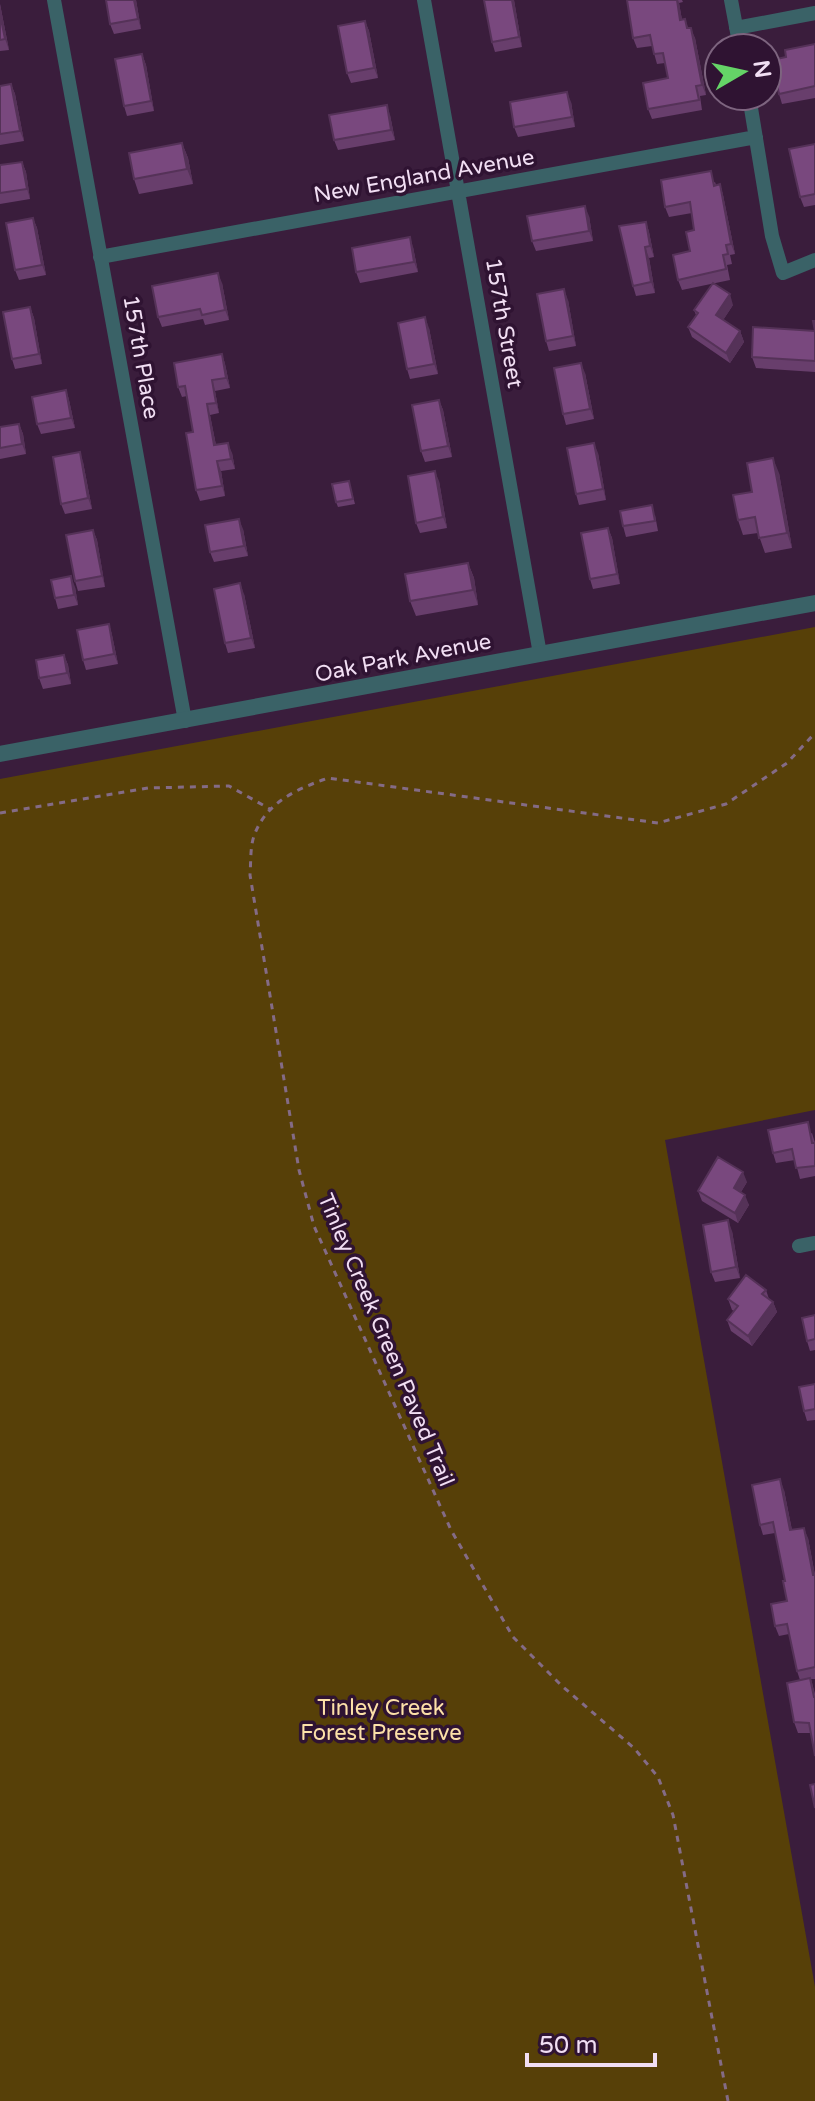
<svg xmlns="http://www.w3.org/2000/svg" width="815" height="2101" font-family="'Varela Round',sans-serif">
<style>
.green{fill:#574008}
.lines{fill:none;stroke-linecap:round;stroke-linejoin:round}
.path{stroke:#846b86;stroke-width:3;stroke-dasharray:6 6;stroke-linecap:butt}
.minor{stroke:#3a6267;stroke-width:14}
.tertiary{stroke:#3a6267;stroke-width:16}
.wall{fill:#683e6c}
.shaded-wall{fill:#553258}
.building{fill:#79487e;stroke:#553258;stroke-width:2}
.labels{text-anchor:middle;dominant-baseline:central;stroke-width:7;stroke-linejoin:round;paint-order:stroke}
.street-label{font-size:22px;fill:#f1def3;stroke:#2f1332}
.park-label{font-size:22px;fill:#fde1a8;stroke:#2f1332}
</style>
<rect width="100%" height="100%" fill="#3a1d3c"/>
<!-- green -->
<path class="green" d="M815,627V1110L665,1140L815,1987V2101H0V779Z"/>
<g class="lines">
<!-- path -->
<path class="path" d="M0,813L148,788L229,786L270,809
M728,2101L673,1815L658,1777L634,1748L562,1686L513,1637L451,1530L314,1226L299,1170L250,875C251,863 250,847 254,836C266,802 297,789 328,778L658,823L726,804L787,763L815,733"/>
<!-- minor -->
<path class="minor" d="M54,0L185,721
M424,0L540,654
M731,0L740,48
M736,28L815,13
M749,96L772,236L783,273L815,260
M100,257L756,137
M799,1246L815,1243"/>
<!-- tertiary -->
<path class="tertiary" d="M0,754L815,603"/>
</g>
<!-- wall -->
<path class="wall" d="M136,0L141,29L114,34L110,24Z
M514,0L522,47L495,52L492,42Z
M627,0H682L683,2L679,3L682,20L685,19L688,28L695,38L706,95L700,96L702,110L652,119L648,109L668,78L665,63L657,64L652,46L637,48L633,38Z
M0,4L9,50L0,51Z
M365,21L369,31L378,78L351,83L347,73Z
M815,44V98L782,104L779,94L786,57Z
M142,54L146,65L154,111L127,116L124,106Z
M11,84L15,94L24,141L0,145V86Z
M571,102L575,127L518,137L514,127Z
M390,115L395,140L338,150L334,140Z
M182,143L188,158L193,184L139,194L134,179Z
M815,144V205L804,207L800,197Z
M22,162L26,172L30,199L0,204V165Z
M715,182L716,185L720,184L723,195L735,254L730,255L732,264L727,265L730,280L682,290L678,280L690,251L694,230L692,213L669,217L665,207Z
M589,216L593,241L536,251L532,241Z
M33,218L37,228L46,275L19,280L15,270Z
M646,222L649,232L654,257L649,258L655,293L636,296L633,286Z
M413,247L418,272L360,283L356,272Z
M222,283L229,320L205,325L203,319L162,327L158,317Z
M568,300L576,346L549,351L546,341Z
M733,305L723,320L740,331L744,342L730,363L692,337L688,327L696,315L694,310Z
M30,307L34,318L42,364L15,369L12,359Z
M815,321V372L756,368L752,357L815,331Z
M429,328L438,374L410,379L407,369Z
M222,354L225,364L230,388L215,391L219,413L210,415L216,445L232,453L235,469L221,471L225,496L200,501L196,490L193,432L187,396L182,397L178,387Z
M585,373L594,419L566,425L563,414Z
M66,390L69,400L75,428L41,434L37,424Z
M439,400L443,410L452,457L425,462L421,451Z
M19,424L23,434L26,454L0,459V427Z
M598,453L606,500L579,505L576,494Z
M83,462L92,509L65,514L61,504Z
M779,473L792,548L765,553L758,533L743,535L738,520L752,492Z
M349,481L355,504L338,507L336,502Z
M439,481L447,528L420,533L416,523Z
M655,515L658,531L626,537L623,526Z
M608,528L612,538L620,584L593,589L590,579Z
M243,529L248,556L214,562L210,552Z
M93,530L97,540L105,587L78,591L75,581Z
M468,563L474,578L478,605L416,616L410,601Z
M75,587L78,605L58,609L55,598Z
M244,594L255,648L228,653L225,643Z
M109,624L112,635L118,664L86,670L83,660Z
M64,655L68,665L71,684L43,689L39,678Z
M812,1133L815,1143V1176L800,1179L795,1160L776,1163L773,1153Z
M747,1182L741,1192L749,1205L738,1223L702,1201L698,1191Z
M732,1231L740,1278L715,1282L711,1272Z
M766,1290L769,1299L773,1302L777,1312L752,1346L731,1331L727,1320L734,1311L732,1310L728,1299Z
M815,1315V1350L810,1351L807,1341Z
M815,1384V1420L807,1421L804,1411Z
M784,1490L792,1530L808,1538L815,1575V1679H811L815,1694V1756L811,1733H798L794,1722L800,1680L797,1671L789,1634L779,1636L775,1626L787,1601L785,1581L775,1533L763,1535L760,1525Z"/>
<!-- shaded-wall -->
<path class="shaded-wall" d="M134,0H136L141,29L138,19Z
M512,0H514L522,47L519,37Z
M677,0H678L679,3L684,31L680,20Z
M0,4L9,50L5,39L0,14Z
M365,21L369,31L378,78L374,68Z
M691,28L695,38L706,95L702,85Z
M142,54L146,65L154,111L151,101Z
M11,84L15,94L24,141L20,131Z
M567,92L571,102L575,127L572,117Z
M387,105L390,115L395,140L391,130Z
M182,143L188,158L193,184L187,169Z
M22,162L26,172L30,199L27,189Z
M720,184L723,195L735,254L731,244Z
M585,206L589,216L593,241L589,231Z
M33,218L37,228L46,275L42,265Z
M646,222L649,232L654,257L650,246Z
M410,237L413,247L418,272L414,262Z
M645,247L649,258L655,293L651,282Z
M218,273L222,283L229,320L225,310Z
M564,289L568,300L576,346L573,336Z
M730,294L733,305L720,325L716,315Z
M30,307L34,318L42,364L39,354Z
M425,317L429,328L438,374L434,364Z
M740,331L744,342L730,363L726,353Z
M222,354L225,364L230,388L226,378Z
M581,363L585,373L594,419L590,409Z
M212,380L215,391L219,413L216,403Z
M66,390L69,400L75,428L71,418Z
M439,400L443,410L452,457L448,446Z
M207,404L210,415L218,456L214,445Z
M19,424L23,434L26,454L22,444Z
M228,443L232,453L235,469L231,459Z
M594,443L598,453L606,500L603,489Z
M80,452L83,462L92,509L88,498Z
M773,458L779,473L792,548L787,533Z
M217,461L221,471L225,496L222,486Z
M435,471L439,481L447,528L443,517Z
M239,519L243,529L248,556L244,546Z
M608,528L612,538L620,584L617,574Z
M93,530L97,540L105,587L102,576Z
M468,563L474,578L478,605L473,590Z
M71,576L75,587L78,605L74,595Z
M240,583L244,594L255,648L251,638Z
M109,624L112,635L118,664L114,654Z
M64,655L68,665L71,684L67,673Z
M743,1172L747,1182L737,1198L734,1188Z
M745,1195L749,1205L738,1223L735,1213Z
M728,1220L732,1231L740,1278L736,1267Z
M773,1302L777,1312L752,1346L748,1336Z
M780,1479L784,1490L794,1541L790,1530Z
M804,1528L808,1538L815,1576L813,1575Z"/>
<!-- building -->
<path class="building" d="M106,0H134L138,19L110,24Z
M484,0H512L519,37L492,42Z
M627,0H677L680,20L685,19L687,28H691L702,85L696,86L699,100L648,109L643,83L668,78L663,53L654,54L650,35L633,38Z
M0,14L5,39L0,40Z
M365,21L374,68L347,73L338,26Z
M815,44V86L779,94L772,60L786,57L785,50Z
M142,54L151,101L124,106L115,59Z
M11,84L20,131L0,134V86Z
M567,92L572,117L514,127L510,102Z
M387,105L391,130L334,140L329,115Z
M182,143L187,169L134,179L129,153Z
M815,144V194L800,197L789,149Z
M22,162L27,189L0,193V165Z
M711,171L714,186L720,184L731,244L726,245L728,254L723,255L726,269L678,280L673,255L690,251L686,232L694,230L690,202L665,207L661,180Z
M585,206L589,231L532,241L527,216Z
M33,218L42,265L15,270L6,223Z
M646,222L650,246L645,247L651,282L633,286L619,226Z
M410,237L414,262L356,272L352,248Z
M218,273L225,310L202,315L200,309L158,317L152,286Z
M713,283L730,294L716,315L740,331L726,353L688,327L698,313L694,310Z
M564,289L573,336L546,341L537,294Z
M30,307L39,354L12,359L3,312Z
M425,317L434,364L407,369L398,323Z
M813,321H815V361L752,357L753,327L815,331Z
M222,354L226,378L212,380L216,403L207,404L214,445L228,443L231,459L217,461L222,486L196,490L186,433L193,432L185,386L178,387L174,363Z
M581,363L590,409L563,414L554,368Z
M66,390L71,418L37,424L32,397Z
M439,400L448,446L421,451L412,405Z
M19,424L22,444L0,448V427Z
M594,443L603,489L576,494L567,448Z
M80,452L88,498L61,504L53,457Z
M773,458L787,533L759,538L755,517L738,520L733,495L752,492L747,463Z
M435,471L443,517L416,523L408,476Z
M349,481L353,499L336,502L332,484Z
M652,505L655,521L623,526L620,511Z
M239,519L244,546L210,552L205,525Z
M608,528L617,574L590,579L581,533Z
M93,530L102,576L75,581L66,535Z
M468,563L473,590L410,601L405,574Z
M71,576L74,595L55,598L51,580Z
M240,583L251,638L225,643L214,589Z
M109,624L114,654L83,660L77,630Z
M64,655L67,673L39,678L36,660Z
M808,1122L812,1143H815V1166L796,1168L792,1149L773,1153L768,1130Z
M718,1157L743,1172L734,1188L745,1195L735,1213L698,1191Z
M728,1220L736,1267L711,1272L703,1225Z
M746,1275L766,1290L762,1294L773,1302L748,1336L727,1320L738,1306L728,1299Z
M815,1315V1339L807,1341L802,1318Z
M815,1384V1409L804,1411L799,1387Z
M780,1479L790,1530L804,1528L813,1575H815V1667L797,1671L787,1624L775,1626L771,1604L787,1601L783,1581H785L773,1522L760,1525L752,1485Z
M810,1678L814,1697H815V1756L809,1723L794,1722L787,1683Z
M815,1784V1808L810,1785Z"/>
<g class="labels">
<!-- street labels -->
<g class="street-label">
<text transform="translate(424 176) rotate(-10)">New England Avenue</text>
<text transform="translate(504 323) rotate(80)">157th Street</text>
<text transform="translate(141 357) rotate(80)">157th Place</text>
<text transform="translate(403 658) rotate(-11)">Oak Park Avenue</text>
<text transform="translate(386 1340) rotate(67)">Tinley Creek Green Paved Trail</text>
</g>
<!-- park labels -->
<g class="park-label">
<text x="381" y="1708">Tinley Creek<tspan x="381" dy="25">Forest Preserve</tspan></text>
</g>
</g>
<!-- north arrow -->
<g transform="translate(743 72) rotate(81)"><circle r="38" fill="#2f1332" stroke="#7d647f" stroke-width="2"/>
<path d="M0-6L14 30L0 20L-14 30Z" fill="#65d467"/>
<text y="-12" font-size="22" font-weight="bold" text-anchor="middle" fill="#f1def3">N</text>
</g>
<!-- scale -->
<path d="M527 2053v12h128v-12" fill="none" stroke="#f1def3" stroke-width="4"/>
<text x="539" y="2053" font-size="24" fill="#f1def3" stroke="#2f1332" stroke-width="6" paint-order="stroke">50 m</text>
</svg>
